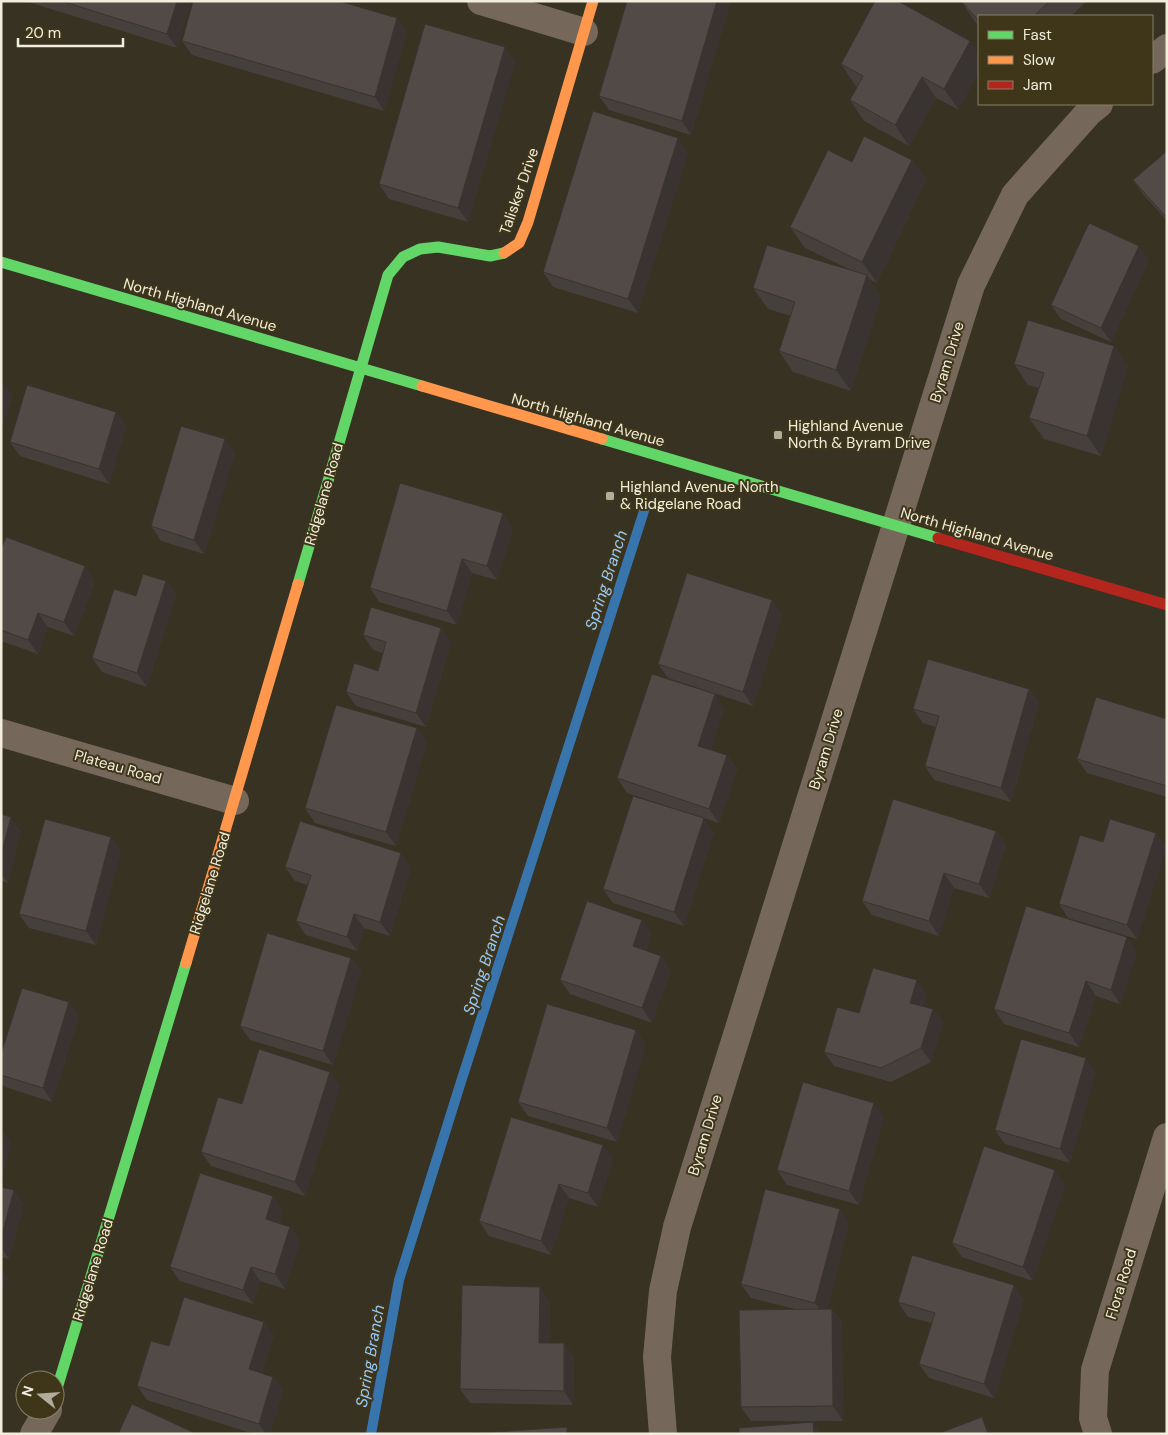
<svg xmlns="http://www.w3.org/2000/svg" width="1168" height="1435" font-family="'DM Sans',sans-serif">
<style>
.lines{fill:none;stroke-linecap:round;stroke-linejoin:round}
.stream{stroke:#3875ad;stroke-width:10}
.street{stroke:#756759;stroke-width:28}
.fast{stroke:#63d668;stroke-width:11}
.slow{stroke:#ff974d;stroke-width:11}
.jam{stroke:#b3261e;stroke-width:11}
.wall{fill:#46403c}
.shaded-wall{fill:#393431}
.building{fill:#514a46;stroke:#393431}
.poi-dot{fill:#b1ac9c;stroke:#3f361a;stroke-width:2}
.labels{text-anchor:middle;dominant-baseline:central;stroke-width:4;stroke-linejoin:round;paint-order:stroke}
.street-label{font-size:15px;fill:#f2eddd;stroke:#3f361a}
.poi-label{font-size:15px;fill:#f2eddd;stroke:#3f361a;text-anchor:start}
.water-label{font-size:16px;font-style:italic;fill:#96c9fc;stroke:#3f361a}
</style>
<rect width="100%" height="100%" fill="#373222"/>
<g class="lines">
<!-- stream -->
<path class="stream" d="M371,1434L399,1280L459,1088L644,511"/>
<!-- street -->
<path class="street" d="M481,1L584,32
M1152,60L1167,48
M1,733L235,801
M34,1434L48,1410
M663,1434L657,1357L663,1291L677,1227L971,285L1015,195L1089,112L1099,104
M1098,1434L1093,1418L1095,1370L1167,1137"/>
<!-- fast -->
<path class="fast" d="M1,262L422,386
M602,439L938,538
M298,584L388,275L403,257L420,249L438,247L490,256L504,253
M55,1395L186,963"/>
<!-- slow -->
<path class="slow" d="M504,253L519,243L528,222L593,1
M422,386L602,439
M186,963L298,584"/>
<!-- jam -->
<path class="jam" d="M938,538L1167,605"/>
</g>
<!-- wall -->
<path class="wall" d="M25,1H191L177,48Z
M627,1H731L691,135L609,110L599,96Z
M898,1L959,110L936,98L909,146L864,121L850,100L858,86L855,85L841,64Z
M961,1H1087L1071,16H979V26L975,22Z
M407,32L384,111L192,55L182,41Z
M505,47L515,62L468,222L389,199L379,184Z
M1167,151V221L1143,194L1133,180Z
M688,152L638,313L553,287L543,272Z
M912,160L926,180L877,283L869,279L881,296L851,391L793,372L779,351L791,316L768,309L753,288L853,271L805,248L790,227L852,162Z
M1149,260L1111,342L1061,319L1051,305Z
M1114,346L1128,366L1101,456L1044,439L1029,418L1039,388L1028,385L1014,364Z
M116,412L126,426L109,484L20,456L10,442Z
M225,439L235,453L204,554L161,541L151,526Z
M513,528L497,580L472,573L457,625L379,602L370,588Z
M1,549L95,581L74,636L48,627L38,654L1,641Z
M166,581L176,595L147,687L102,672L92,658L136,596Z
M772,600L782,615L753,706L668,678L658,664Z
M441,628L451,642L426,727L356,706L346,692L378,671L383,653L373,650L363,635Z
M1029,689L1039,703L1011,802L934,780L925,766L936,727L923,723L913,709Z
M715,694L724,709L711,750L727,755L737,769L719,823L627,793L617,778Z
M1167,719V797L1087,773L1077,759Z
M427,743L396,846L315,823L305,808Z
M1,814L21,831L8,883L1,881Z
M996,831L1006,845L989,898L954,888L939,936L872,915L862,901Z
M714,832L684,926L613,903L603,889Z
M1156,833L1166,847L1137,939L1068,918L1059,904L1103,842Z
M121,851L96,945L29,928L19,914Z
M285,867H411L390,936L364,928L357,951L306,935L296,921L308,885L295,881Z
M642,920L652,934L646,951L671,970L652,1023L570,994L560,980Z
M1137,952L1120,1004L1096,996L1079,1047L1004,1024L994,1009Z
M351,958L361,972L333,1065L250,1040L240,1026Z
M927,995L923,1006L933,1009L943,1023L931,1062L891,1082L834,1066L824,1052L859,1013Z
M69,1002L79,1016L52,1102L5,1087L1,1082V1054Z
M646,1044L617,1142L528,1116L518,1102Z
M330,1072L340,1086L305,1196L211,1166L201,1152L242,1104Z
M1096,1072L1070,1163L1005,1144L995,1130Z
M884,1117L859,1205L787,1185L777,1170Z
M613,1159L598,1207L569,1198L551,1255L489,1236L479,1221Z
M1065,1184L1033,1281L962,1257L952,1243Z
M1,1187L24,1204L9,1259L1,1257Z
M273,1196L283,1210L279,1224L290,1227L300,1242L285,1289L260,1281L253,1304L180,1281L170,1267Z
M849,1223L827,1309H832L842,1323L843,1421H751L741,1407L795,1309L751,1298L741,1284Z
M1024,1299L994,1398L929,1378L919,1364L932,1323L908,1317L898,1302Z
M550,1301L549,1343H564L574,1358L573,1405L470,1403L460,1389Z
M264,1322L274,1336L262,1373L273,1377L283,1391L270,1434H254L147,1400L137,1386L169,1346Z"/>
<!-- shaded-wall -->
<path class="shaded-wall" d="M177,1H191L177,48L167,34Z
M717,1H731L691,135L682,121Z
M397,18L407,32L384,111L375,97Z
M970,41L979,54V72L959,110L944,89Z
M505,47L515,62L468,222L458,208Z
M922,77L936,98L909,146L895,125Z
M678,138L688,152L638,313L628,299Z
M912,160L926,180L877,283L862,262Z
M1139,246L1149,260L1111,342L1101,328Z
M867,275L881,296L851,391L836,370Z
M1114,346L1128,366L1101,456L1087,436Z
M3,382L13,396L1,435V389Z
M116,412L126,426L109,484L99,469Z
M225,439L235,453L204,554L194,540Z
M503,513L513,528L497,580L487,566Z
M462,559L472,573L457,625L447,611Z
M85,566L95,581L74,636L64,622Z
M166,581L176,595L147,687L137,673Z
M772,600L782,615L753,706L743,692Z
M38,613L48,627L38,654L28,640Z
M441,628L451,642L426,727L416,713Z
M1029,689L1039,703L1011,802L1001,788Z
M715,694L724,709L708,761L698,746Z
M417,728L427,743L396,846L386,832Z
M727,755L737,769L719,823L709,809Z
M11,817L21,831L8,883L1,874V855Z
M704,818L714,832L684,926L674,912Z
M996,831L1006,845L989,898L979,884Z
M1156,833L1166,847L1137,939L1127,925Z
M111,837L121,851L96,945L86,931Z
M401,853L411,867L390,936L380,922Z
M944,873L954,888L939,936L929,921Z
M354,914L364,928L357,951L347,937Z
M642,920L652,934L643,961L633,946Z
M1127,937L1137,952L1120,1004L1111,990Z
M661,956L671,970L652,1023L642,1008Z
M351,958L361,972L333,1065L323,1051Z
M917,980L927,995L920,1017L910,1003Z
M1086,981L1096,996L1079,1047L1069,1033Z
M69,1002L79,1016L52,1102L43,1088Z
M933,1009L943,1023L931,1062L921,1048Z
M636,1030L646,1044L617,1142L607,1128Z
M1086,1058L1096,1072L1070,1163L1060,1149Z
M330,1072L340,1086L305,1196L295,1182Z
M874,1103L884,1117L859,1205L849,1191Z
M2,1130L12,1144L1,1184V1132Z
M603,1145L613,1159L598,1207L588,1193Z
M1055,1170L1065,1184L1033,1281L1023,1267Z
M559,1184L569,1198L551,1255L541,1241Z
M14,1190L24,1204L9,1259L1,1247V1238Z
M273,1196L283,1210L276,1234L266,1219Z
M840,1209L849,1223L825,1317L815,1303Z
M290,1227L300,1242L285,1289L275,1274Z
M1,1267L8,1277L1,1297Z
M251,1267L260,1281L253,1304L243,1290Z
M1014,1285L1024,1299L994,1398L984,1384Z
M540,1287L550,1301L549,1357L539,1343Z
M832,1309L842,1323L843,1421L833,1406Z
M264,1322L274,1336L259,1383L249,1369Z
M564,1343L574,1358L573,1405L564,1391Z
M273,1377L283,1391L270,1434H266L259,1424Z
M982,1417L992,1432L993,1434H988Z
M813,1422L822,1434H814Z
M567,1427L572,1434H567Z"/>
<!-- building -->
<path class="building" d="M61,1H177L167,34Z
M193,1H339L397,18L375,97L182,41Z
M627,1H717L682,121L599,96Z
M875,1H898L970,41L944,89L922,77L895,125L850,100L863,76L841,64Z
M961,1H1050L1034,16H979V21Z
M425,24L505,47L458,208L379,184Z
M593,111L678,138L628,299L543,272Z
M864,136L912,160L862,262L790,227L828,150L852,162Z
M1167,151V218L1133,180Z
M1089,223L1139,246L1101,328L1051,305Z
M767,245L867,275L836,370L779,351L795,302L753,288Z
M1028,320L1114,346L1087,436L1029,418L1044,373L1014,364Z
M27,385L116,412L99,469L10,442Z
M181,426L225,439L194,540L151,526Z
M400,483L503,513L487,566L462,559L447,611L370,588Z
M6,537L85,566L64,622L38,613L28,640L1,630V549Z
M687,573L772,600L743,692L658,664Z
M143,574L166,581L137,673L92,658L114,589L136,596Z
M371,607L441,628L416,713L346,692L354,663L378,671L386,642L363,635Z
M928,659L1029,689L1001,788L925,766L939,716L913,709Z
M652,674L715,694L698,746L727,755L709,809L617,778Z
M1096,697L1167,719V786L1077,759Z
M336,705L417,728L386,832L305,808Z
M633,796L704,818L674,912L603,889Z
M893,799L996,831L979,884L944,873L929,921L862,901Z
M1,814L11,817L1,855Z
M45,819L111,837L86,931L19,914Z
M1110,819L1156,833L1127,925L1059,904L1080,835L1103,842Z
M300,821L401,853L380,922L354,914L347,937L296,921L311,875L285,867Z
M587,901L642,920L633,946L661,956L642,1008L560,980Z
M1026,906L1127,937L1111,990L1086,981L1069,1033L994,1009Z
M267,933L351,958L323,1051L240,1026Z
M873,968L917,980L910,1003L933,1009L921,1048L881,1068L824,1052L837,1007L859,1013Z
M22,988L69,1002L43,1088L1,1075V1054Z
M547,1004L636,1030L607,1128L518,1102Z
M1021,1039L1086,1058L1060,1149L995,1130Z
M259,1049L330,1072L295,1182L201,1152L218,1097L242,1104Z
M803,1082L874,1103L849,1191L777,1170Z
M511,1117L603,1145L588,1193L559,1184L541,1241L479,1221Z
M984,1146L1055,1170L1023,1267L952,1243Z
M200,1173L273,1196L266,1219L290,1227L275,1274L251,1267L243,1290L170,1267Z
M1,1187L14,1190L1,1238Z
M765,1189L840,1209L815,1303L741,1284Z
M912,1255L1014,1285L984,1384L919,1364L935,1313L898,1302Z
M462,1285L540,1287L539,1343H564V1391L460,1389Z
M184,1297L264,1322L249,1369L273,1377L259,1424L137,1386L151,1341L169,1346Z
M832,1309L833,1406L741,1407L739,1310Z
M132,1404L197,1434H118Z
M982,1417L988,1434H937Z
M813,1422L814,1434H739V1428Z
M567,1427V1434H465Z"/>
<!-- markers -->
<g class="poi-dot">
<rect x="773" y="430" width="10" height="10" rx="2.5"/>
<rect x="605" y="491" width="10" height="10" rx="2.5"/>
</g>
<g class="labels">
<!-- street labels -->
<g class="street-label">
<text transform="translate(519 191) rotate(-71)">Talisker Drive</text>
<text transform="translate(200 305) rotate(16)">North Highland Avenue</text>
<text transform="translate(947 362) rotate(-73)">Byram Drive</text>
<text transform="translate(588 420) rotate(16)">North Highland Avenue</text>
<text transform="translate(324 494) rotate(-74)">Ridgelane Road</text>
<text transform="translate(977 534) rotate(16)">North Highland Avenue</text>
<text transform="translate(826 749) rotate(-73)">Byram Drive</text>
<text transform="translate(118 767) rotate(16)">Plateau Road</text>
<text transform="translate(210 883) rotate(-73)">Ridgelane Road</text>
<text transform="translate(705 1135) rotate(-73)">Byram Drive</text>
<text transform="translate(93 1270) rotate(-73)">Ridgelane Road</text>
<text transform="translate(1121 1284) rotate(-73)">Flora Road</text>
</g>
<!-- poi labels -->
<g class="poi-label">
<text x="788" y="426">Highland Avenue<tspan x="788" dy="17">North &amp; Byram Drive</tspan></text>
<text x="620" y="487">Highland Avenue North<tspan x="620" dy="17">&amp; Ridgelane Road</tspan></text>
</g>
<!-- water labels -->
<g class="water-label">
<text transform="translate(606 580) rotate(-72)">Spring Branch</text>
<text transform="translate(484 965) rotate(-72)">Spring Branch</text>
<text transform="translate(370 1356) rotate(-80)">Spring Branch</text>
</g>
</g>
<!-- border -->
<rect width="1168" height="1435" fill="none" stroke="#f2eddd" stroke-width="5"/>
<!-- legend -->
<rect x="978" y="15" width="175" height="90" fill="#3f361a" stroke="#877f68"/>
<rect x="988" y="31" width="25" height="8" fill="#63d668" stroke="#877f68"/>
<text x="1023" y="40" font-size="15" fill="#f2eddd">Fast</text>
<rect x="988" y="56" width="25" height="8" fill="#ff974d" stroke="#877f68"/>
<text x="1023" y="65" font-size="15" fill="#f2eddd">Slow</text>
<rect x="988" y="81" width="25" height="8" fill="#b3261e" stroke="#877f68"/>
<text x="1023" y="90" font-size="15" fill="#f2eddd">Jam</text>
<!-- north arrow -->
<g transform="translate(40 1395) rotate(287)"><circle r="24" fill="#3f361a" stroke="#877f68"/>
<path d="M0-4L9 19L0 12L-9 19Z" fill="#b1ac9c"/>
<text y="-8" font-size="14" font-weight="bold" text-anchor="middle" fill="#f2eddd">N</text>
</g>
<!-- scale -->
<path d="M18 38v8h105v-8" fill="none" stroke="#f2eddd" stroke-width="2.5"/>
<text x="25" y="38" font-size="15" fill="#f2eddd" stroke="#3f361a" stroke-width="4" paint-order="stroke">20 m</text>
</svg>
